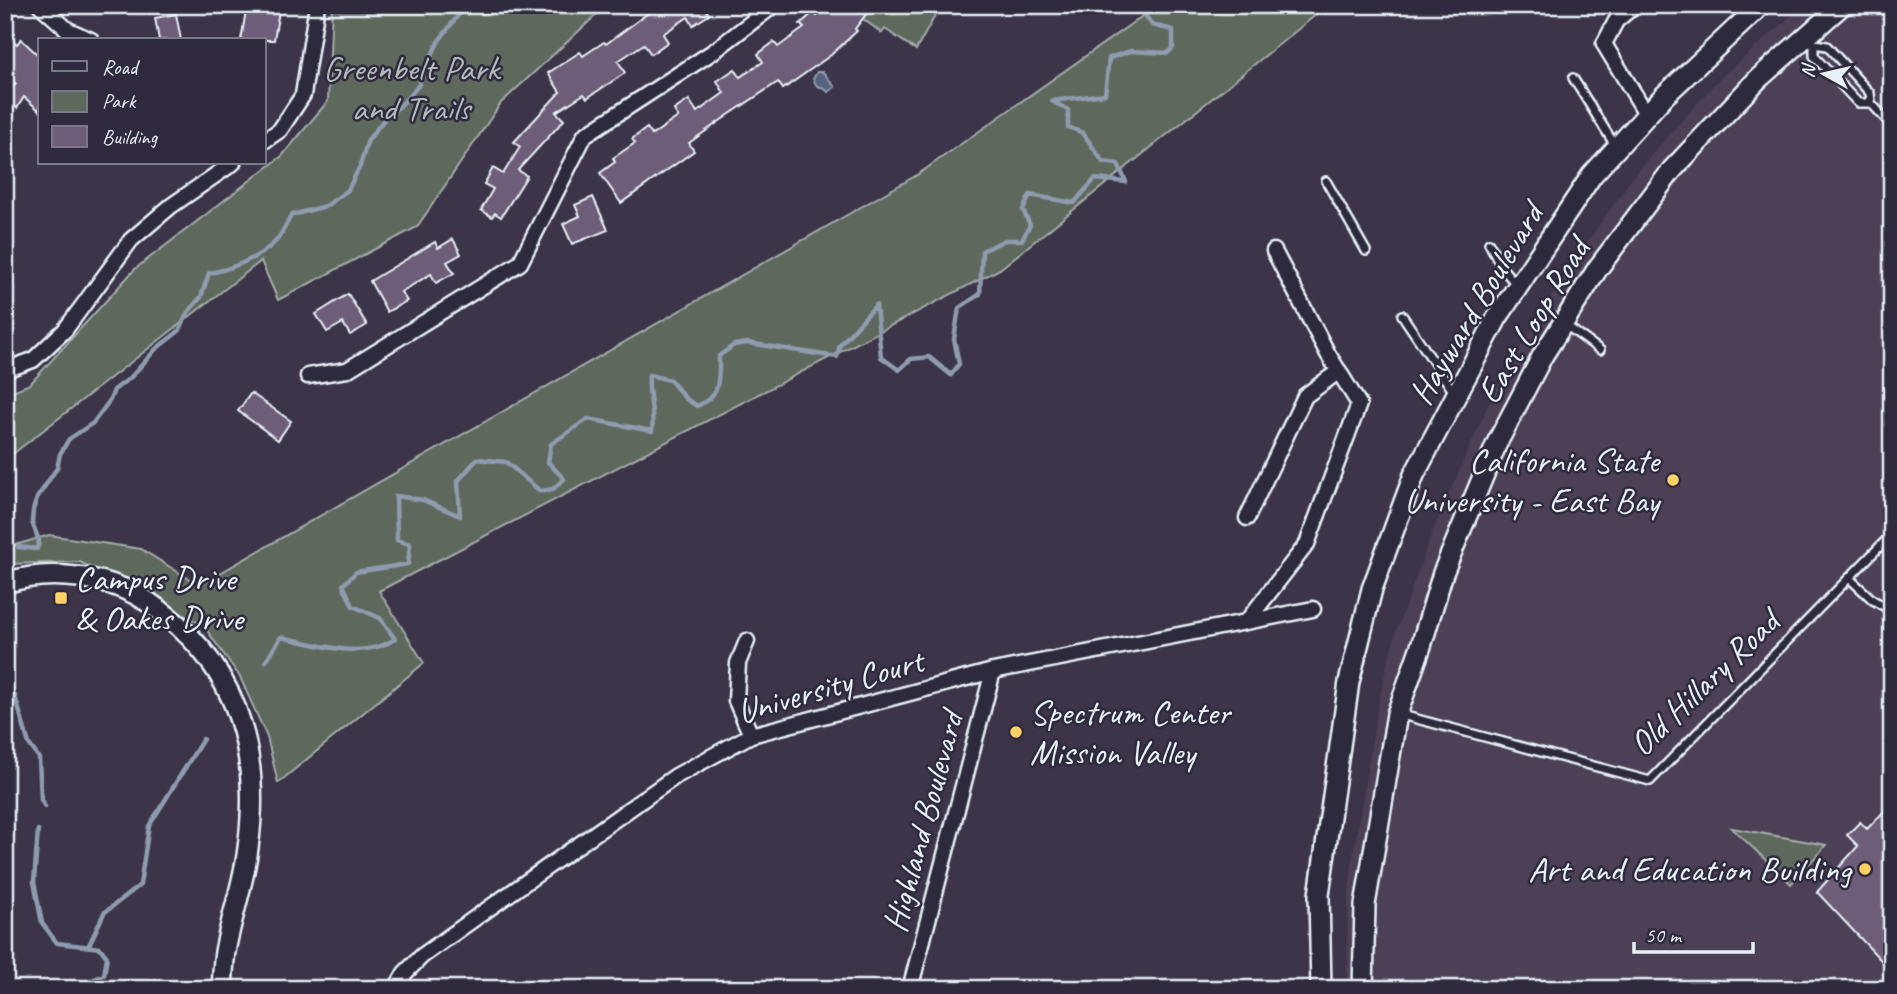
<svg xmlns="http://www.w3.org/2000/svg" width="1897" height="994" font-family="Caveat,sans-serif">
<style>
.built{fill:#4b4057}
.green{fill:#5f685c;stroke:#a4acaa;stroke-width:2}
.water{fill:#54637e;stroke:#8f9caf;stroke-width:2}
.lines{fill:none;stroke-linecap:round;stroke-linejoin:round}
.stream{stroke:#8f9caf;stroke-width:4.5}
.building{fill:#6e5d78;stroke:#e8f1f8;stroke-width:2}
.lane-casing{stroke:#e8f1f8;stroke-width:12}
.street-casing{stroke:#e8f1f8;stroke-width:19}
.secondary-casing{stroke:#e8f1f8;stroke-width:24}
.lane{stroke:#2f2a3d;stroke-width:7}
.street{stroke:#2f2a3d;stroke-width:14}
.secondary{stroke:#2f2a3d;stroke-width:19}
.poi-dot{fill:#ffd166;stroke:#2f2a3d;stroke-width:2.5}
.labels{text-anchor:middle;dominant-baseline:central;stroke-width:5;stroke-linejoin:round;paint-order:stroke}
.park-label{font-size:35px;fill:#b1baba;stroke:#2f2a3d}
.street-label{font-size:35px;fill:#e8f1f8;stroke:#2f2a3d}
.poi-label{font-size:35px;fill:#e8f1f8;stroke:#2f2a3d;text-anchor:end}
</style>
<rect width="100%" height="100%" fill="#3c3449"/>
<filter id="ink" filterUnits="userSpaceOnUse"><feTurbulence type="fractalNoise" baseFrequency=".0143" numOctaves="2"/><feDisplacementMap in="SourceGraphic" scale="14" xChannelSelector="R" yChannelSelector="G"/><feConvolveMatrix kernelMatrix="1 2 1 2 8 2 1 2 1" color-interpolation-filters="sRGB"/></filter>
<g filter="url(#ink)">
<!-- built -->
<path class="built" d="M1804,5H1892V989H1347L1348,901L1353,856L1377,711L1387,664L1397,629L1433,530L1493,394L1565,274L1637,171L1718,80Z"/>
<!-- green -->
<path class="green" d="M332,5H607L501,103L417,227L278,300L261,261L5,460V394L30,384L135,269L282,156L328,101Z
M873,5H941L916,50L885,29L882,33L863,19Z
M1158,5H1320L1322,10L1000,269L379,591L424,663L278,783L267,737L240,677L203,625L80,562L5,564V548L49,535L141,549L199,585L917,175Z
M1732,828L1826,845L1791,884Z"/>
<!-- water -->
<path class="water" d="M817,72H823L835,87L828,92L824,88L817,86L813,79Z"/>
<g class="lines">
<!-- stream -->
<path class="stream" d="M18,547L37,549L39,541L32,522L33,510L37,498L57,468L60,454L69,439L93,423L110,400L114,390L131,377L156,349L179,331L188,312L201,297L209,273C229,270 259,258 274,243C281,237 286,223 292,215L326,206L348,190L360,166L368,140L386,117L400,106L418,86L438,42L466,5
M266,661L281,637C317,644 362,661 395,639L380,618L353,606L343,585L356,572L408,564L410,544L397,540L396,496L423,500L460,516L458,481L477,459L506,462L540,491L553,489L564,479L548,462L551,444L588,419L652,431C655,408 647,397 649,375L670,380L686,399L697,406C721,396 719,379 719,356L734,345L748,343L837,357L840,345L876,305L881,357L899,370L911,359L929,357L951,375L959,364L954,339L959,308L980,294L982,251L1005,240H1022L1030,225L1023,210L1030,195L1074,203L1095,179L1126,182L1118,164L1103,162L1083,133L1068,127V110L1052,101L1105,94L1109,58L1131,51L1168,53L1173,48V30L1152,25L1138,5
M5,684L15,696L29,744L39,758L41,800L45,807
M38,830L34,882L42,923L57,943L100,948L107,957L104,975L75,987L65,989
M89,945L104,913L140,885L149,826L203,739"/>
</g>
<!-- building -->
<path class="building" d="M247,5H280L274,40H241Z
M659,5H704L709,15L693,25L688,17L663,34L668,42L651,54L644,44L618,61L625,73L587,98L584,94L556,112L564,120L518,170L527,176L501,217L495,213L492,217L481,210L493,189L484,184L493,168L503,174L520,147L514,142L560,92L548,73L580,52L583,56L604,42L606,44Z
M829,5H873L855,29L857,31L831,55L783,89L778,82L727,116L689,143L694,151L621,203L600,173L615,162L613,158L635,143L632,139L647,128L652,135L678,117L674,110L689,100L697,112L724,93L717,81L735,69L740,77L763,62L758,54L774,42L778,47L804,28L800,24L814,12L817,16Z
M176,14L181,40H159L155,18Z
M5,34L17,44L21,39L40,57V111L24,97L17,108L5,100V96L16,84L5,76Z
M593,197L608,230L572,244L563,224L580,216L575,205Z
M453,239L461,254L447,262L454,273L436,283L431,274L401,292L407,301L387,312L370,281L435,242L438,248Z
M348,294L367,325L350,335L343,323L327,332L316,314Z
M251,393L291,421L278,440L238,411Z
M1892,803V972L1817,892L1858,846L1847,835L1860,822L1867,829Z"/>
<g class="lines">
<!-- lane casing -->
<g class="lane-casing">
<path id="lane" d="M1807,36L1814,44L1827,46L1870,93L1871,103L1892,126
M1814,44V56L1858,103H1871
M1573,78L1616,147
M1326,181L1366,251
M1489,243L1502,268L1517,285
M1402,315L1455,394
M1564,324L1600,350
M1849,578L1873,600L1892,611
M1398,714L1650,781L1892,534"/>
</g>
<!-- street casing -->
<g class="street-casing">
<path id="street" d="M40,5L68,30L91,40
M1635,5L1616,21L1604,44L1647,115
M264,141L280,130L303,95L317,5
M5,370L33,360L65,330L131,240L171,206L233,163
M308,376L347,370L520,263L585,135L714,51L774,5
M1247,518L1305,396L1339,371
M1247,621L1307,544L1359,404L1328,354L1274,251
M747,641L738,663L736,701L751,735
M396,989L405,973L422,956L471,921L676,776L751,735L993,671L1313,609
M910,989L993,671"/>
</g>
<!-- secondary casing -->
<g class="secondary-casing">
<path id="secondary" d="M5,583C50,568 110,576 148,602C235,660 262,747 248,848C244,883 231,917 225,952C223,964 223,977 222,989
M1321,989L1319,895L1349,682L1372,589L1414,475L1497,318L1592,175L1664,96L1761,5
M1363,989L1365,905L1397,714L1421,646L1443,573L1497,443L1543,355L1598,268L1672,170L1758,79L1842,5"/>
</g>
<!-- lane -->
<use href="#lane" class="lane"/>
<!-- street -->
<use href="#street" class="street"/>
<!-- secondary -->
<use href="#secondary" class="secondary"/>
</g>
</g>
<!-- markers -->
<g class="poi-dot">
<circle cx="1673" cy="480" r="7"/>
<rect x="54" y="591" width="14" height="14" rx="3.5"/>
<circle cx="1016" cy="732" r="7"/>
<circle cx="1865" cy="869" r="7"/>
</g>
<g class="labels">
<!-- park labels -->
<g class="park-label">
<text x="411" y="68">Greenbelt Park<tspan x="411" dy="40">and Trails</tspan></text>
</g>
<!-- street labels -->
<g class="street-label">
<text transform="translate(1476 304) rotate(-59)">Hayward Boulevard</text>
<text transform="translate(1533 321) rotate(-59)">East Loop Road</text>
<text transform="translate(1704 683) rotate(-44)">Old Hillary Road</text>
<text transform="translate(830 686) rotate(-16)">University Court</text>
<text transform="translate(923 822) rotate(-75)">Highland Boulevard</text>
</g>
<!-- poi labels -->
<g class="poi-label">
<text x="1659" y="460">California State<tspan x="1659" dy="40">University - East Bay</tspan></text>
<text x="75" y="578" text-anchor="start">Campus Drive<tspan x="75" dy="40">&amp; Oakes Drive</tspan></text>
<text x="1030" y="712" text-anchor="start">Spectrum Center<tspan x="1030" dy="40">Mission Valley</tspan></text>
<text x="1851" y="869">Art and Education Building</text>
</g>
</g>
<!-- margin -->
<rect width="1897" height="994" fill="none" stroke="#2f2a3d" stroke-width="28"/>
<rect x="14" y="14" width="1869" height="966" fill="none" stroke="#e8f1f8" stroke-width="2.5" filter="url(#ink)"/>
<!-- legend -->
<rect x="38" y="38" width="228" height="126" fill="#2f2a3d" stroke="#797a88" stroke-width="2"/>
<rect x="52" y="61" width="35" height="10" fill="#2f2a3d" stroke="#797a88" stroke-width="2"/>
<text x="102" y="74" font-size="21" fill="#e8f1f8">Road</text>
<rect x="52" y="91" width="35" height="21" fill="#5f685c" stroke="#797a88" stroke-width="2"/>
<text x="102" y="108" font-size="21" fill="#e8f1f8">Park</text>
<rect x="52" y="126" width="35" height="21" fill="#6e5d78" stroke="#797a88" stroke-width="2"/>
<text x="102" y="144" font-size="21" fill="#e8f1f8">Building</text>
<!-- north arrow -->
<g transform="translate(1824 74) rotate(278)" stroke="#2f2a3d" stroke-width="5" paint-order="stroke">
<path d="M0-5L12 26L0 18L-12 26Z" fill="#e8f1f8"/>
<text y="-10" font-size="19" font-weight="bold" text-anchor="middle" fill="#e8f1f8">N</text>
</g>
<!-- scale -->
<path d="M1634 942v10h119v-10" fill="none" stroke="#e8f1f8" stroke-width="3.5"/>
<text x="1645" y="942" font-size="21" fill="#e8f1f8" stroke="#2f2a3d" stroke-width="5" paint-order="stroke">50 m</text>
</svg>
